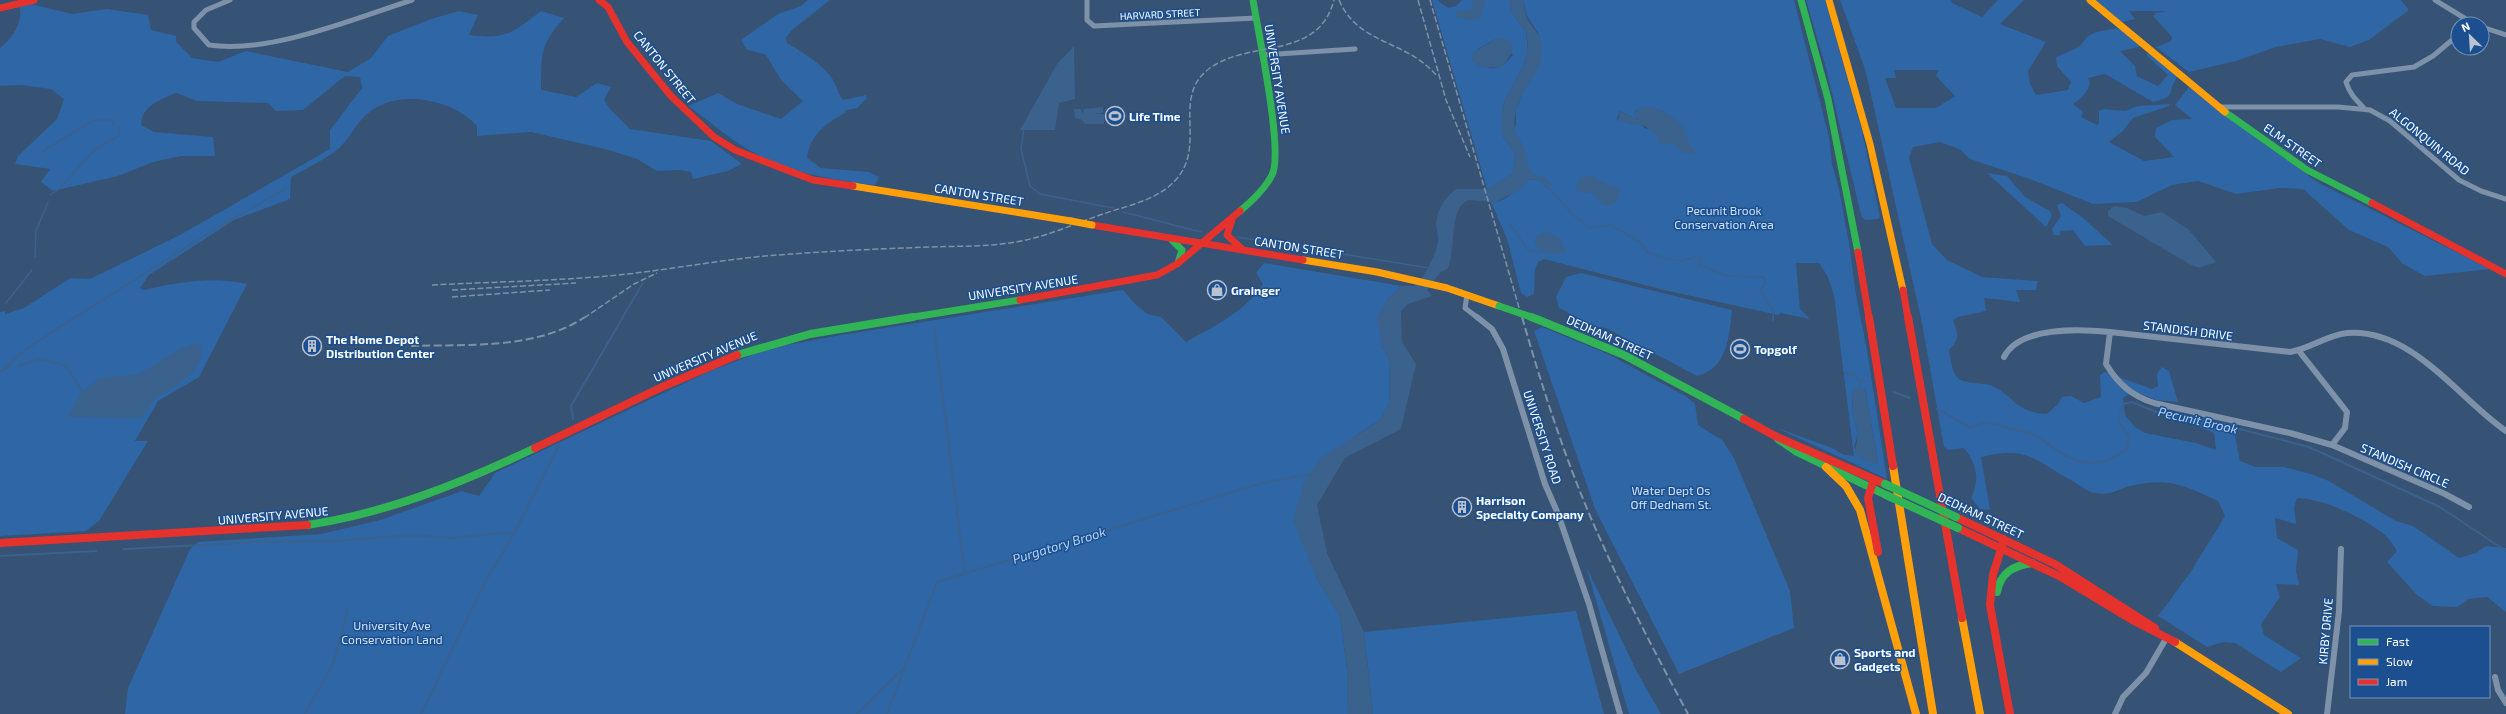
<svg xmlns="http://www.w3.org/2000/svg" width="2506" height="714" font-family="'Exo 2',sans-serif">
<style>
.green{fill:#2f66a5;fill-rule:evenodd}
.water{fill:#3b618d}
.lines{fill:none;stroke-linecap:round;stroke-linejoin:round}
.stream-far1{stroke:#3b618d;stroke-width:1.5}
.stream{stroke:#3b618d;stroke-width:2}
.street-far1{stroke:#7d92a8;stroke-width:5}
.street{stroke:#7d92a8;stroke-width:6}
.fast-far1{stroke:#30b455;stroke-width:7}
.fast{stroke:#30b455;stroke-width:8}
.slow-far1{stroke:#ff9f0a;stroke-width:7}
.slow{stroke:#ff9f0a;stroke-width:8}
.jam-far1{stroke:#e5322d;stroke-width:7}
.jam{stroke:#e5322d;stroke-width:8}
.rail-far1{stroke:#7e92a7;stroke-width:1.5;stroke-dasharray:6 2.5;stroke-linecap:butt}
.rail{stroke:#7e92a7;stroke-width:2;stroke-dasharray:8 3.5;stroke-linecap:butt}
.fast-bridge-far1{stroke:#30b455;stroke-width:7}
.fast-bridge{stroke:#30b455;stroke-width:8}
.slow-bridge{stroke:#ff9f0a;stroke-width:7}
.labels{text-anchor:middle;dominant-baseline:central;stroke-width:3;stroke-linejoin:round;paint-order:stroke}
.far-street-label{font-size:10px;fill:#fff;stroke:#1b4f8f}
.street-label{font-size:12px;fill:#fff;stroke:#1b4f8f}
.poi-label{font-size:12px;font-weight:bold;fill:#fff;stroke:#1b4f8f;text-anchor:start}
.park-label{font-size:12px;fill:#cfe3fa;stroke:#1b4f8f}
.water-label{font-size:13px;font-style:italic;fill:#b5d3f5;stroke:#1b4f8f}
</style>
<rect width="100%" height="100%" fill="#365274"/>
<!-- green -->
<path class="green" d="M808,0H830L792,30L786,38L787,43C803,53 829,67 836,86C839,92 838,94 843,100L866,95L867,98L857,108L846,110L845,113C825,124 810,135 807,158L821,168L869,172L879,177L875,185C831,180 787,173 747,149C727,137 708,120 688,106L718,93L737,104L781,119L803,101L781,80L766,55L746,49L741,40L778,14L801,6Z
M1432,0H1437L1448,8L1456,6L1462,0H1510L1511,11L1526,32L1528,51L1525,62L1505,100L1502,112V135L1515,153L1513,174L1490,188L1487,189ZM1496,39L1513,55C1498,73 1493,70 1473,61V55L1478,49Z
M1523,0H1794L1829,137L1832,164L1839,189L1849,243L1856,295L1867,350L1887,479L1777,428L1832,448L1844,455L1854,456L1834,295L1828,277L1819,263H1796L1800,309L1810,319L1780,313L1778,315L1664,290L1544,259L1538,262L1535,269L1534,294L1527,297L1521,293L1507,239L1491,202C1507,203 1518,187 1529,179L1540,180L1547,188L1549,182L1523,170L1511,137L1516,124V110L1524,90L1535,72L1542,48L1538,33L1527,16ZM1637,110H1660L1674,119L1646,129L1640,124H1633L1617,119L1620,111L1638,120L1634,112ZM1865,389L1878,461L1877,463L1860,458L1854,447L1858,434L1853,415L1852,392Z
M1806,0H1825L1862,131L1880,217L1878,219L1865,220L1861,215L1826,68Z
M1840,0H1951L1952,3L1982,17L1998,0H2024L2000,24L2046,42L2028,71L2030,84L2036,95L2068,90L2071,82L2057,66L2056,57L2079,47L2087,37L2096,32L2118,28L2143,46L2120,51L2135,66L2137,76L2158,86L2168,75L2146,55L2150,53L2178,76C2166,91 2178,97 2153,102L2105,74L2088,78L2090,84C2086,94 2082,98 2073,104L2083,112L2081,117L2097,125L2099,123V111L2104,109L2125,111L2138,106L2169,104V106L2133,118L2123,131L2109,142L2144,161L2174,157L2155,137L2156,128L2172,120L2192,119L2175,105L2189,87L2232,121L2319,183L2490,269L2425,276L2403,264L2388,247L2349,230L2303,189L2280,188L2236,194L2198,181L2172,185L2137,202L2093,204L2030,179L1970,159L1959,149L1940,142L1913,147L1909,158L1932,244L1947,260L1982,277L2038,281L2036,290H2016L2020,302L1984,298L1986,311L1958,317L1953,321C1959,334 1959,340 1949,350C1951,359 1951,370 1957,377C1964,385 1983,382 1993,386C2016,398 2015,412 2047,414L2058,404L2062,397L2071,396L2084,403L2101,397L2100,375L2105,372L2152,389L2158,386L2157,374L2162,367L2169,371L2178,402L2156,400L2134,391L2123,398L2125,415L2135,427L2145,433L2196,443L2216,450L2214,433L2200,427L2201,418L2233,425L2240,461L2256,467H2284L2311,474L2329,481L2396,521L2413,526L2459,558L2476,553L2486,546L2506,548V612L2487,597L2469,599L2457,607L2433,606L2417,595L2387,562L2397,551C2394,546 2390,540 2386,536C2365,518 2324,499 2297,498L2294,508L2296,524L2275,518L2277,538L2298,550L2296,571L2299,585L2276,584L2280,597L2261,624L2264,635L2301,658L2281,672L2235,643L2224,642L2207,647L2158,616L2190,573L2225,516L2218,501C2183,485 2169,477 2130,486C2115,490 2112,496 2095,493C2088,492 2080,486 2074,482C2035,461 2028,445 1981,457L1990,510L1980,509L1971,498C1980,480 1977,464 1964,448L1949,450L1944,447L1922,323L1874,108L1865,69ZM1894,70H1939L1936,76L1955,96L1936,108H1896L1885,78H1896Z
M2095,0H2401L2409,10L2369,40L2350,47L2320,39L2276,47L2236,61L2189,72L2156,47L2171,41L2172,37L2153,16L2156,13L2167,11H2129L2135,19L2122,22Z
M27,3L72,14L107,9L148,15L151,30L176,36V42L192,58L218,62L246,51L348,72L371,58L388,36L431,19L459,11L478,15L469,35C507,40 513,32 541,11L564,18C539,47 542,52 541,90L576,97L597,83L611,87L604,100L610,109L630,129L711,141L742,164L728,171L693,179L691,172L680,170L657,171L637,159L605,149L531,132L477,136V126C453,98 393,87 365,116C355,125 349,140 338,149C325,160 306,168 291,177L290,199L234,220L149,275L140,288L144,290C178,282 212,276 247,284L199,377L158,401L135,441H148L99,521L86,531L0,536V312L5,311V314L24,308L70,278L90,279L180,235L330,149V130L362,88L360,77L345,76L303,110L276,111L268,103L197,101L176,93C160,100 142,105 141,125L154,132L213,137L215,156H181L153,162L118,176L53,191L41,182L50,169L15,164L18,156L57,119L64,99L51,89L21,85L0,86V48C13,37 24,22 19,5Z
M1987,173L2007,176L2025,197L2050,211L2052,216L2046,227Z
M2062,203L2082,217L2113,245L2085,246L2073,230L2060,231V235H2054L2052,229L2061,216L2057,205Z
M1264,263L1402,286L1387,300L1382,346L1390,362L1389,403L1380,420L1358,434L1305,480L1316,577L1340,616L1347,668L1348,714H125L128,688L190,549L198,542L321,534L380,520L462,491L479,496L495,473L710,371L752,355L788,345L841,335L1123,290L1136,305L1148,314L1161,317L1186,342C1214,326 1246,311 1263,284L1256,273Z
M1581,273L1732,310C1729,336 1728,368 1697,376L1606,328L1595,327L1559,308L1556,297L1566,277Z
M1542,327L1608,354L1687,397L1695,404L1698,425L1722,440L1734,458L1790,591L1794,628L1679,674L1595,509L1534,331Z
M1586,566L1637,672L1661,714H1629Z
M1576,611L1604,714H1373L1364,632Z"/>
<!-- water -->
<path class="water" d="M1472,0H1486L1481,17C1475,21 1461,20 1456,16L1457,11L1471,10L1474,5Z
M1510,0H1523C1524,6 1525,12 1527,18C1532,28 1542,35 1542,47C1543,78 1510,95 1515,130C1516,136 1521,140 1523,146C1528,159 1525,165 1535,176H1542L1552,185L1547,188L1540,180L1530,179L1519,190L1496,202L1469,200C1449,206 1456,246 1449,265C1448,270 1444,270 1440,273C1435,278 1431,284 1427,290L1432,296L1408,304L1401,311L1402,342L1416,364L1401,429L1345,458L1317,505L1327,553L1364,632L1373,714H1348L1347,668L1340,616L1316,577L1293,520L1305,480L1320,459L1380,420L1389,403L1390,362L1382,346L1377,318L1387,300L1402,286H1413C1423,282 1437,252 1438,241C1439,235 1435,228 1436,222C1438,209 1445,196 1457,189H1487L1513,174L1515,153L1502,135V112L1505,100L1525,62L1528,45L1526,32L1511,11Z
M1496,39C1521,36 1513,57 1500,68L1477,66L1472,59L1474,52Z
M1074,46L1075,99L1059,103L1055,130H1020L1057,64Z
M1103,107V113L1093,114H1104V124H1085L1082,120L1075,118L1074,109H1081L1083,114L1084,109Z
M1649,107C1662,109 1680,120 1686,132C1688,136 1687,141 1689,145L1695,149V154L1683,153L1673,143L1661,145L1657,136L1645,126L1618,121L1620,111L1638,120L1634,112L1640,108Z
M1591,175L1608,185L1619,188C1621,200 1610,213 1599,201C1596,199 1596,196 1594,193L1577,192L1576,188L1580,178Z
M2114,206L2127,208L2144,216L2162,212L2189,230L2216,262L2199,268L2191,265L2108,216V211Z
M1546,232L1558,236L1566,251C1542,262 1521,236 1546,232Z
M193,344L202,346C203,376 172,385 153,401C147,406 147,413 140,418L68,417L82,392L100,378L138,375L180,349Z
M1860,388L1865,389L1878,461L1875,464L1860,458L1855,452L1858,434L1853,415L1852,391Z"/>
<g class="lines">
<!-- stream-far1 -->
<path class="stream-far1" d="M1024,128L1021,149L1030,186L1040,194L1113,208
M43,151L94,120H112L114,125
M1547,186L1573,215L1590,228L1611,225L1641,243L1647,252L1668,259L1681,261L1695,257L1701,258L1699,265L1728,276L1763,277L1766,283L1760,290L1774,312L1773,318
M50,195L59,189L94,150L118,136L119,127
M1123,212L1201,232
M1509,223L1529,251L1542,252
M1237,237L1429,268
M35,257L36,231L48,202
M6,303L32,270
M74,318L217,228L285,189
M622,318L643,283"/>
<!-- stream -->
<path class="stream" d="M1773,320V317
M934,327L965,574
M19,366L39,359L65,365L84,393
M4,368L28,348L75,317
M0,372L10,366
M1845,373L1855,375L1859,380L1866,382
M1860,388L1862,381
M1894,392L1910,398
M1937,409L1971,428C1985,420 1989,422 2002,426C2012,430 2022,430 2032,434C2040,437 2048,444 2055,449C2081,468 2102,468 2127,449L2129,436L2118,421L2123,404L2132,402L2161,414L2197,418L2309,447L2440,507L2506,551
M573,419L571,406L623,317
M124,549L260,542L335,541L413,535L450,538L515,532
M0,556L96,551
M305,714L333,664L348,610
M421,714L485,582L515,532L559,445
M857,714L905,667
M887,714L937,582L1262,483L1311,474"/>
<!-- street-far1 -->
<path class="street-far1" d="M230,0L206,10L194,22V28L209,45C270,54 353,19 412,0
M1087,0V20L1094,26L1256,18
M2435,0L2474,24
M2482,27L2506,35
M1262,55L1355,49
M2219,107H2338L2370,110L2390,121L2459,180L2481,191L2506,199
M2364,108C2356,100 2349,93 2346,82L2352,75L2414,67L2433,56L2458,35
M1467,295L1465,308L1478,318"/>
<!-- street -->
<path class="street" d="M1477,317L1492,329L1503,349L1545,484L1558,514L1589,604L1620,714
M2299,351L2347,412L2345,428L2332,445
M2004,357C2020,326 2080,329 2110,332
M2469,507L2445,494L2332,445L2290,433L2154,403C2132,396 2118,384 2106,364L2110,332L2290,352C2310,349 2327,335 2347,333C2412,328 2458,398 2506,431
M2495,677L2498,690L2506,703
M2115,714L2123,697L2146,673L2167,637
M2327,714L2339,611L2341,549"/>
<!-- fast-far1 -->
<path class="fast-far1" d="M1801,0L1828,99L1858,252
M2225,112L2307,170L2372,203
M1240,211C1252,201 1265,189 1272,175C1284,152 1258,32 1253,0
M1172,240L1182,250L1178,263
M907,318L1020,300"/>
<!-- fast -->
<path class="fast" d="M1539,320L1624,355L1744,419
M737,355L810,334L913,317
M1778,439L1797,452L1886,495
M307,525C388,513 461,483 535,448
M1997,592C2001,572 2013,566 2032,563"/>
<!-- slow-far1 -->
<path class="slow-far1" d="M1829,0L1870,144L1903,290
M2090,0L2225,112
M853,186L1071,221
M1303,260L1377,272L1447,288L1499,306"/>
<!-- slow -->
<path class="slow" d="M1893,466L1933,714
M1826,467L1846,486L1860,510L1916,714
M1962,618L1980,714
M2175,642L2288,714"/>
<!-- jam-far1 -->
<path class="jam-far1" d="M599,0L608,7L627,42L671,96L714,137L735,150L813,180L853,186
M0,8L34,0
M2372,203L2506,274
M1232,220L1227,235L1242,249
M1092,225L1303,260
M1858,252L1869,318
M1903,290L1908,318
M1020,300L1157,275L1177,264L1240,211"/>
<!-- jam -->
<path class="jam" d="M1869,317L1893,466
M1908,317L1962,618
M1744,419L1775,436L1885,484
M535,448L662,387L737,355
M1874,479L1868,498L1878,552
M1956,517L2055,564L2155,628
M1958,528L2061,577L2134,621L2175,642
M2004,539L1993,575L1990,605L2010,714
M0,543L307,525"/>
<!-- rail-far1 -->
<path class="rail-far1" d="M1339,0C1359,46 1406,39 1437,76
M1418,0L1446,100L1470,157
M1430,0L1522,318
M432,285C491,282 550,281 608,276C665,271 721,259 778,255C828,251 878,249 928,247C957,246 987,247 1016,242C1045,237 1072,225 1100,215C1122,207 1147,203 1167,188C1214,152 1167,99 1210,68C1250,39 1318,61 1334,0
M452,290L576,283
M452,297L550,290
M584,318L634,284L657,273"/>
<!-- rail -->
<path class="rail" d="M1522,317C1544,394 1569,471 1602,543C1628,602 1658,658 1688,714
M411,346C468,344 535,350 585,317"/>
<!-- fast-bridge-far1 -->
<path class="fast-bridge-far1" d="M1499,306L1534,318"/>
<!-- fast-bridge -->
<path class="fast-bridge" d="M1531,317L1539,320
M1885,484L1956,517
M1886,495L1958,528"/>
<!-- slow-bridge -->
<path class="slow-bridge" d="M1071,221L1092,225"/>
</g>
<!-- icons -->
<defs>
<g id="stadium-ring" transform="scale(1)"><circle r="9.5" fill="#1b4f8f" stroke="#b9c2ce" stroke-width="1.5"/><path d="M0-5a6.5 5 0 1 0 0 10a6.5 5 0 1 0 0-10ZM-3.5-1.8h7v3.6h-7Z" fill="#b9c2ce"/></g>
<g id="shop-ring" transform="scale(1)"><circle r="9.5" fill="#1b4f8f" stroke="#b9c2ce" stroke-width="1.5"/><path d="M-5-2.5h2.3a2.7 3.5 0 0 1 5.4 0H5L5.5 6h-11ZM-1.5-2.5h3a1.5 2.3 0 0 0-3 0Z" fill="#b9c2ce"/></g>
<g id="building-ring" transform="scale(1)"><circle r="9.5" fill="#1b4f8f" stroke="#b9c2ce" stroke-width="1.5"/><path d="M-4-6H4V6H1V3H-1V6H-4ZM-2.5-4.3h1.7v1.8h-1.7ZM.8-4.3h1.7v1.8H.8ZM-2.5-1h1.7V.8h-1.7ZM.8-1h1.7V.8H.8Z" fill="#b9c2ce"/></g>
</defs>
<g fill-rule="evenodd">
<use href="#stadium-ring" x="1115" y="116"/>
<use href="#shop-ring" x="1217" y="290"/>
<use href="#building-ring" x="312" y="346"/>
<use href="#stadium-ring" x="1740" y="349"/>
<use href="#building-ring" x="1462" y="507"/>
<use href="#shop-ring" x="1840" y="659"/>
</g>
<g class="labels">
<!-- far-street labels -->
<g class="far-street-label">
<text transform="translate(1160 14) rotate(-3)">HARVARD STREET</text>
</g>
<!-- street labels -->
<g class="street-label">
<text transform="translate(665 67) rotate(51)">CANTON STREET</text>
<text transform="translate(1278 79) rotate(81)">UNIVERSITY AVENUE</text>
<text transform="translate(2430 141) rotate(39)">ALGONQUIN ROAD</text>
<text transform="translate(2293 145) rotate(35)">ELM STREET</text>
<text transform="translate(979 194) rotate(9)">CANTON STREET</text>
<text transform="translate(1299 247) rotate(9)">CANTON STREET</text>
<text transform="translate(1023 287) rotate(-9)">UNIVERSITY AVENUE</text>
<text transform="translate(2188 330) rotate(7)">STANDISH DRIVE</text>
<text transform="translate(1610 337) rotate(24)">DEDHAM STREET</text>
<text transform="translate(705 356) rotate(-23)">UNIVERSITY AVENUE</text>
<text transform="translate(1543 437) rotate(72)">UNIVERSITY ROAD</text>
<text transform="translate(2405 465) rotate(23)">STANDISH CIRCLE</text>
<text transform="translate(273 515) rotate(-5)">UNIVERSITY AVENUE</text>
<text transform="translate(1981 515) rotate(25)">DEDHAM STREET</text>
<text transform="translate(2325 631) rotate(-85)">KIRBY DRIVE</text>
</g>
<!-- poi labels -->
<g class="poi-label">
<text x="1129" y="116">Life Time</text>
<text x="1231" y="290">Grainger</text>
<text x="326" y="339">The Home Depot<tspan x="326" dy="14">Distribution Center</tspan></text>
<text x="1754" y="349">Topgolf</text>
<text x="1476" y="500">Harrison<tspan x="1476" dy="14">Specialty Company</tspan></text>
<text x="1854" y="652">Sports and<tspan x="1854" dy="14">Gadgets</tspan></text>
</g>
<!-- park labels -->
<g class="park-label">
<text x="1724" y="210">Pecunit Brook<tspan x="1724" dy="14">Conservation Area</tspan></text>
<text x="1671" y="490">Water Dept Os<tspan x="1671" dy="14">Off Dedham St.</tspan></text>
<text x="392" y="625">University Ave<tspan x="392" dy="14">Conservation Land</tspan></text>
</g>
<!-- water labels -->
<g class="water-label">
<text transform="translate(2198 420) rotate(13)">Pecunit Brook</text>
<text transform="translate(1059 545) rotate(-17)">Purgatory Brook</text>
</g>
</g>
<!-- legend -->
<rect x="2350" y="626" width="140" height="72" fill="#1b4f8f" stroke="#7695bc"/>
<rect x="2358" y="639" width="20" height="6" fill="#30b455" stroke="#7695bc"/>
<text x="2386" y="646" font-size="12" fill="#ffffff">Fast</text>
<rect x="2358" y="659" width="20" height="6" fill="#ff9f0a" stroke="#7695bc"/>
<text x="2386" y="666" font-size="12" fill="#ffffff">Slow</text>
<rect x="2358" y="679" width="20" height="6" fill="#e5322d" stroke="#7695bc"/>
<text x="2386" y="686" font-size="12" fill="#ffffff">Jam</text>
<!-- north arrow -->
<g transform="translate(2470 36) rotate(335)"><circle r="19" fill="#1b4f8f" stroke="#7695bc"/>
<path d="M0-3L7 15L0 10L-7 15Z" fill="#b9c2ce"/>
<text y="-6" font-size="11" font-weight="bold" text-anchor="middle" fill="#ffffff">N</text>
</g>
</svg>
